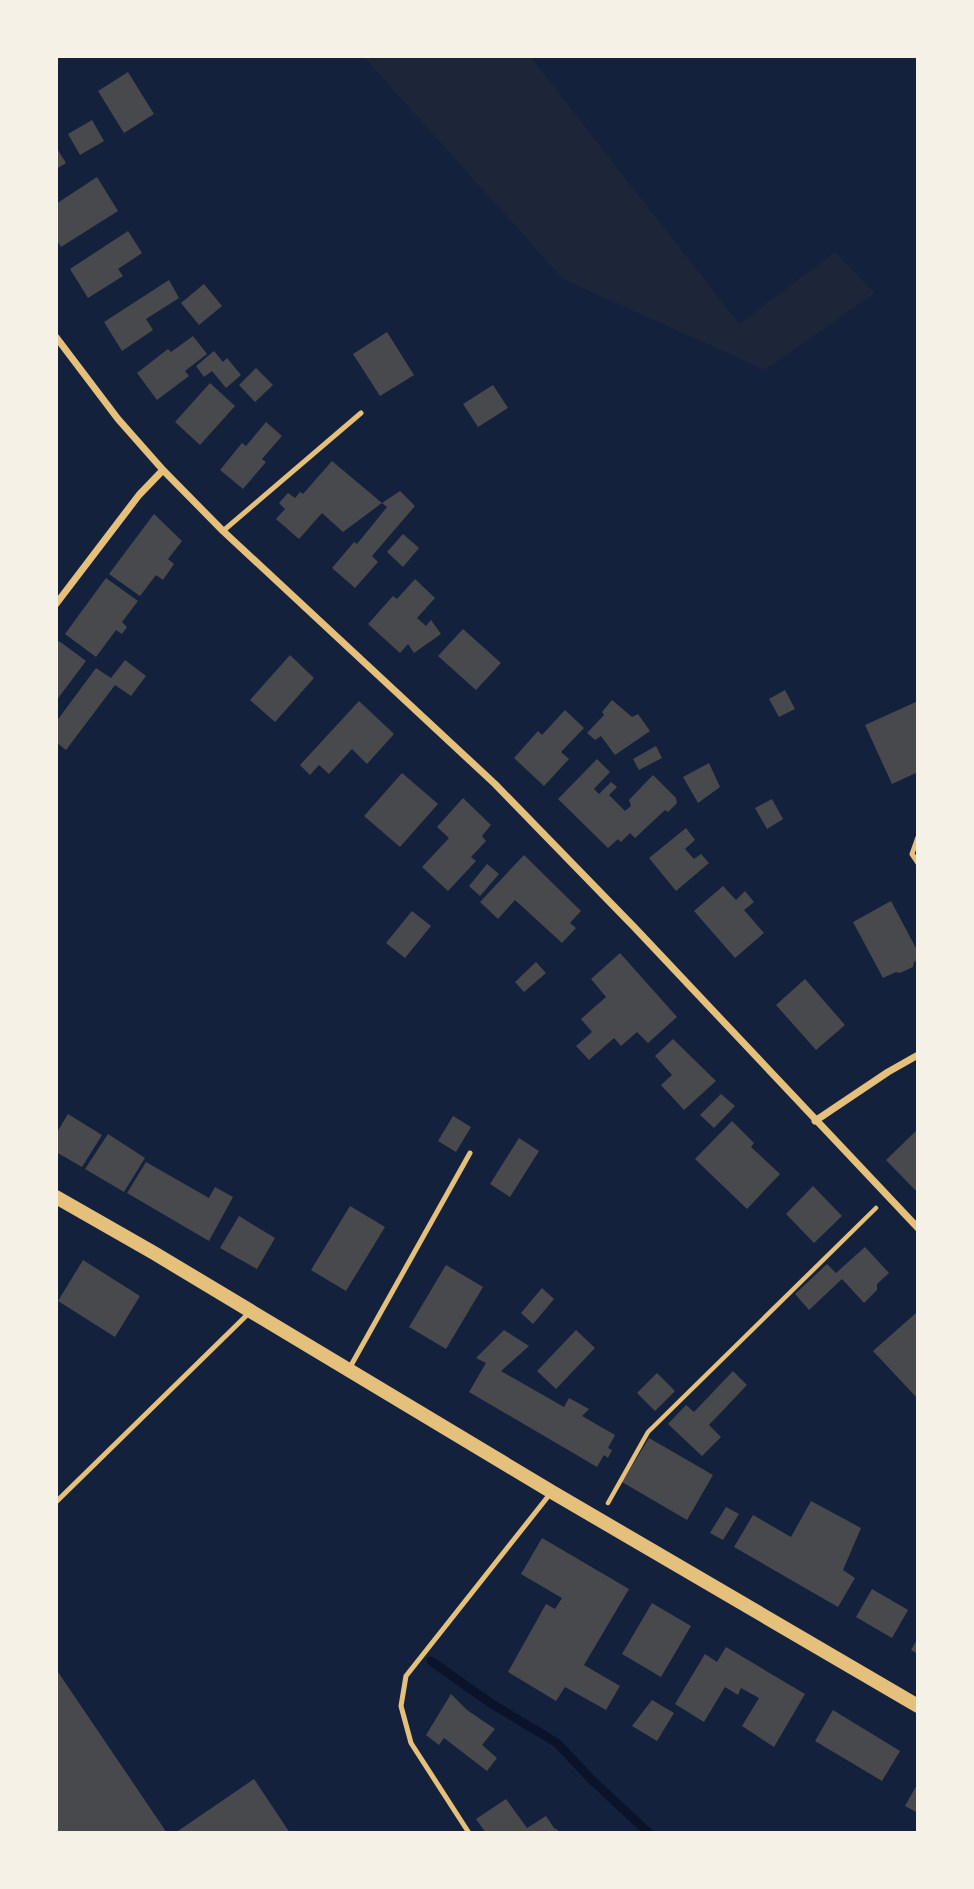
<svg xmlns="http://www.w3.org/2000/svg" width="974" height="1889" font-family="Barlow,sans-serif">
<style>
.green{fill:#1d2539}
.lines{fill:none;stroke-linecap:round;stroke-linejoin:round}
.stream{stroke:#0b132b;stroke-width:9}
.building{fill:#48494c}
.path{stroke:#e5c07b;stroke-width:4.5}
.service{stroke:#e5c07b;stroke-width:5}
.minor{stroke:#e5c07b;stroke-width:7}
.secondary{stroke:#e5c07b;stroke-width:14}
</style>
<rect width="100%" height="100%" fill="#14213d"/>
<!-- green -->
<path class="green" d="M363,56H530L739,324L835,252L875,293L765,370L563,279Z"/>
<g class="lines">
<!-- stream -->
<path class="stream" d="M431,1661L492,1704L557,1743L593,1781L649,1833"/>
</g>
<!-- building -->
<path class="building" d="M128,72L154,114L124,133L98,91Z
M92,120L104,141L80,155L68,134Z
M56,147L66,163L56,169Z
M97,177L118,211L61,247L56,239V204Z
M128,231L142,253L118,269L123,276L88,298L70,269Z
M169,280L179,298L146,319L153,330L122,351L104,322Z
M204,284L222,306L199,325L181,303Z
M387,332L414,375L380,396L353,354Z
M193,336L207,354L185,371L189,376L157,400L137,373L168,349L171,352Z
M214,351L223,362L227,358L241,375L226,388L212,371L204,377L196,366Z
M256,368L273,385L255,402L239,385Z
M210,383L235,406L200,445L175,422Z
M493,385L508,408L478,427L463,404Z
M266,422L282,436L262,459L266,462L243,489L220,470L242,443L246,446Z
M332,461L382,503L343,532L322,513L299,539L276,519L285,509L279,503L288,493L295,498L300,492L303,494Z
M400,491L415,506L372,556L378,562L355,588L332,568L354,542L357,544L387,507L382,503Z
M154,514L182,541L168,559L174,564L163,580L156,575L140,596L109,574Z
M403,534L419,548L403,567L387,552Z
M106,578L138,601L122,622L127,627L122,634L116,630L96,657L65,634Z
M415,579L435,598L417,618L426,626L431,620L441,634L414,653L408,644L400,653L368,624L393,596L397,599Z
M463,629L501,663L476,690L438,656Z
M59,641L86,661L56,701V645Z
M290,655L314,678L275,722L250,700Z
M125,660L146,676L131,696L115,685L66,750L56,742V722L96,668L111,678Z
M785,690L795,709L779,717L769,699Z
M612,700L632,717L638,714L650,731L615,755L601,736L595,740L587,733L604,715L602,712Z
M359,701L394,734L367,764L352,749L329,774L319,765L310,775L300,765Z
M918,701V772L892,784L865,725Z
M565,710L584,728L561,752L569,759L544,786L514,758L538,731L542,735Z
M656,746L662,758L639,770L633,759Z
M597,759L610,772L594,789L599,794L611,782L617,787L609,795L625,811L631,806L629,800L653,775L676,798L677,803L668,812L665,810L635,838L630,833L621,842L618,839L608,848L558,799Z
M709,763L720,787L698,803L683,777Z
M402,773L438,804L400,847L364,816Z
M463,798L491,825L482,836L486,841L471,857L476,861L448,891L422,867L449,838L437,827Z
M772,799L783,819L767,829L755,808Z
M686,828L695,840L685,849L694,859L701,854L709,863L676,891L649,858Z
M524,855L581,911L570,923L576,928L562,943L515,900L498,919L480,902Z
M487,864L499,874L480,896L469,886Z
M723,886L736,900L745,891L754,902L744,910L764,933L735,958L694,911Z
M891,901L918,952V960L914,962L913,967L900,973L896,972L883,978L853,922Z
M412,911L431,926L405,958L386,943Z
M620,953L677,1017L648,1043L637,1032L621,1046L614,1038L589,1060L576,1046L592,1032L581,1019L606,997L591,979Z
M536,962L546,973L524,992L515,982Z
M805,979L845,1025L816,1050L776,1005Z
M673,1039L716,1081L684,1110L661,1085L672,1075L655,1056Z
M721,1094L735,1106L714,1128L700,1115Z
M68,1114L102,1135L82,1167L56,1152V1134Z
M453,1116L471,1127L456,1152L438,1141Z
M732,1121L754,1143L751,1147L780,1174L747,1209L695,1159Z
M918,1129V1193L886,1160Z
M108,1134L145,1158L124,1192L85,1169Z
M519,1138L539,1151L510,1197L490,1184Z
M146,1162L209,1198L215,1187L233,1197L209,1241L127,1193Z
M813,1186L842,1216L814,1243L786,1214Z
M350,1206L385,1227L346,1291L311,1270Z
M239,1216L275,1238L257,1269L220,1248Z
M865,1247L889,1273L877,1284V1290L864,1303L842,1279L809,1310L795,1294L827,1264L836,1273Z
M83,1260L140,1296L115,1337L58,1301Z
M446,1265L483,1287L446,1349L409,1327Z
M542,1288L554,1299L533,1324L521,1313Z
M916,1313L918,1315V1399L873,1351Z
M504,1330L529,1346L501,1371L564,1407L569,1398L589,1409L582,1416L615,1435L608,1448L612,1450L608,1458L604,1455L597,1467L469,1392L486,1363L476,1358Z
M576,1330L595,1348L556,1389L537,1371Z
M733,1371L747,1385L709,1425L721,1437L702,1456L668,1424L686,1405L694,1412Z
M657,1373L675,1391L655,1411L637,1393Z
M649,1438L713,1475L687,1520L622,1482Z
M811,1501L861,1528L843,1570L855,1578L838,1607L734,1547L753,1515L791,1537Z
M726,1507L739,1514L723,1540L710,1533Z
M542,1538L629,1589L584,1665L620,1686L606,1710L565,1687L556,1701L508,1672L546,1604L555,1609L562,1598L521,1574Z
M872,1589L908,1610L892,1638L856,1617Z
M652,1603L691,1626L661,1677L622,1654Z
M918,1638V1654L911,1650Z
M726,1647L805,1694L774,1747L742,1726L759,1698L741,1688L738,1695L725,1687L704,1722L675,1704L705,1654L717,1662Z
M56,1669L167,1833H56Z
M451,1694L467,1710L495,1729L482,1745L497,1758L487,1771L444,1738L439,1745L426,1735Z
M652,1700L674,1713L657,1741L632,1726Z
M833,1710L900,1751L882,1781L815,1741Z
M254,1779L290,1833H175Z
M918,1783V1813L905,1806Z
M506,1799L527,1828L546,1816L554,1828L558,1830L557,1833H486L476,1819Z"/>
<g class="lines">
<!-- path -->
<path class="path" d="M608,1503L648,1432L876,1208"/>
<!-- service -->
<path class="service" d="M223,531L361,413
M918,837L912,854L918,863
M349,1369L470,1153
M56,1502L249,1313
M469,1833L411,1743L401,1706L406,1676L550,1494"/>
<!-- minor -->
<path class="minor" d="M56,337L118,419L163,470L223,531L495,784L636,929L918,1228
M56,604L139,495L163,470
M815,1121L888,1072L918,1055"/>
<!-- secondary -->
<path class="secondary" d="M56,1197L154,1253L552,1492L918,1706"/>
</g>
<!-- border -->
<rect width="974" height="1889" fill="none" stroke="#f6f1e7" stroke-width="116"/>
</svg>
